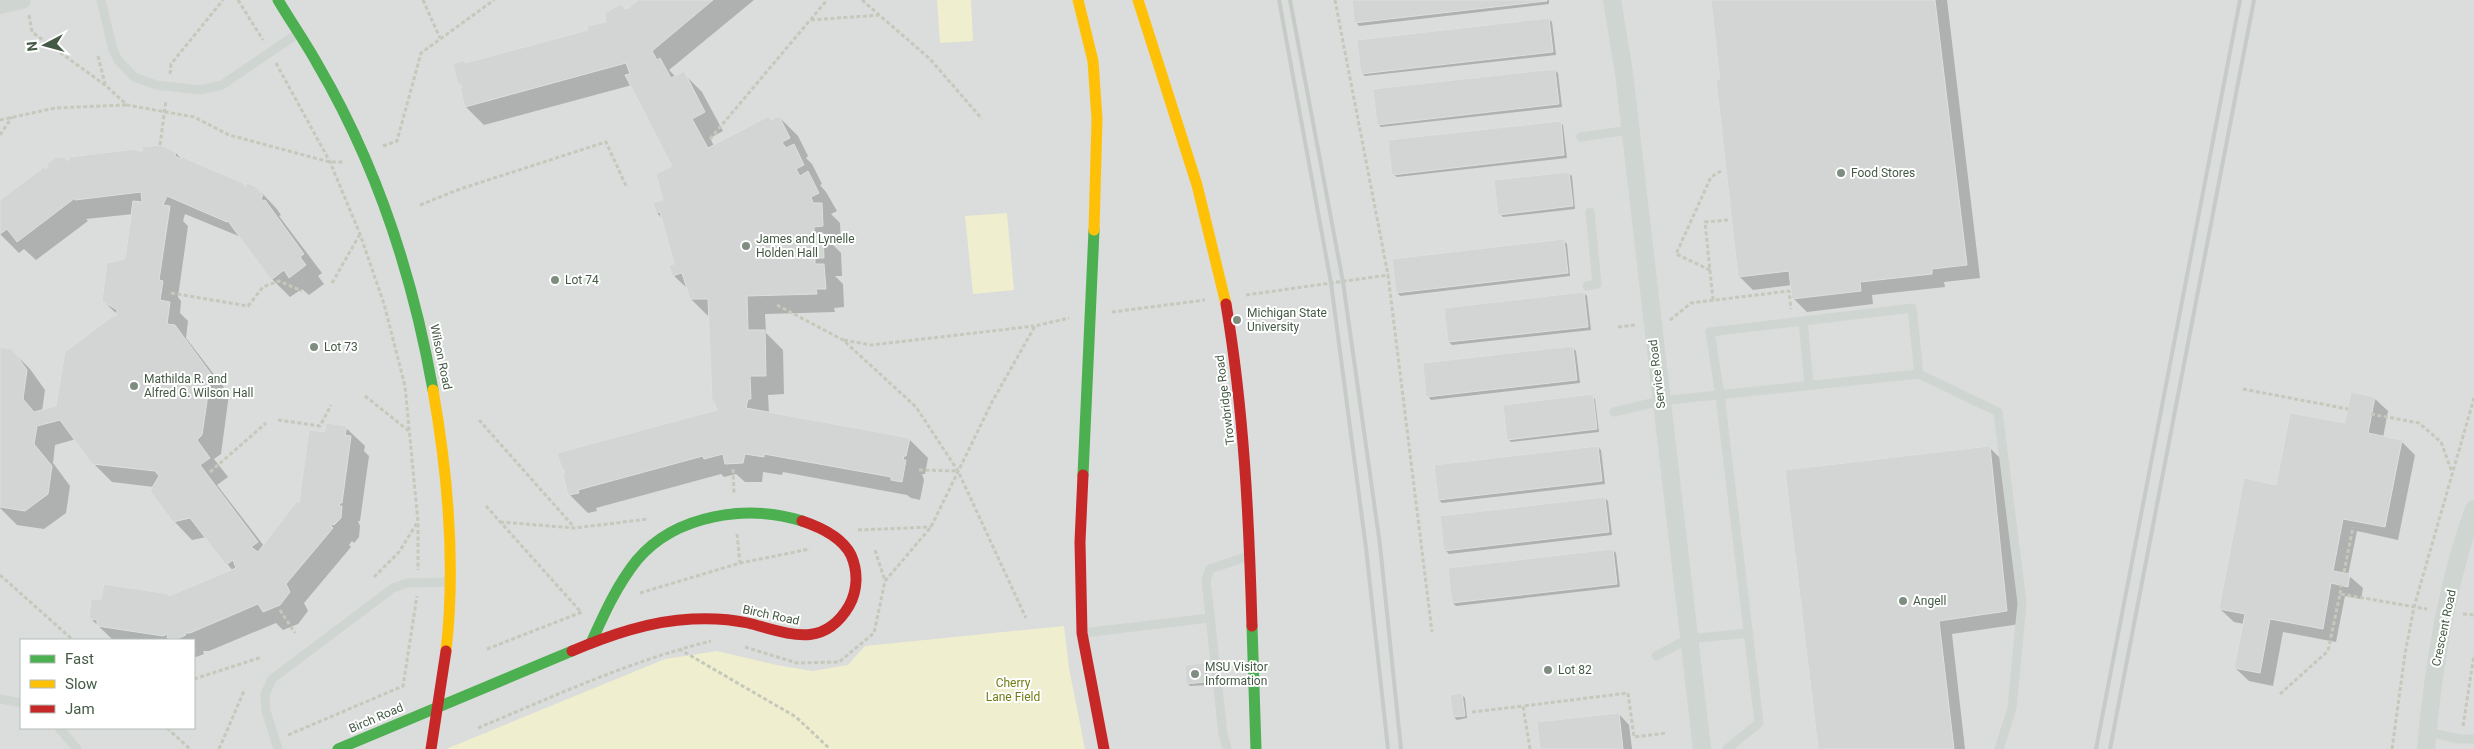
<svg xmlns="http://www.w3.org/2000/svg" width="2474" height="749" font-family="Roboto,sans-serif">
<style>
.education{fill:#dbdcdc;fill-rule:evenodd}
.park{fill:#efeecf}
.shadow{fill:#0003}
.building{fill:#d2d5d3;stroke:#dedfdf}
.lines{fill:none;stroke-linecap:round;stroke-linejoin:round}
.path{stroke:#c5c9bb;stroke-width:3;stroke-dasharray:4 2.5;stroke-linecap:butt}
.lane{stroke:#cfd5d0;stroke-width:9}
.street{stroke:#cfd5d0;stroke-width:18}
.fast{stroke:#4caf50;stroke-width:11}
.slow{stroke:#ffc107;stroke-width:11}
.jam{stroke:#c62828;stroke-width:11}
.rail{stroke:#c7cbc7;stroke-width:4}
.poi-dot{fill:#7f8d80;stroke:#fff;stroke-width:2}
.labels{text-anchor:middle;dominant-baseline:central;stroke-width:4;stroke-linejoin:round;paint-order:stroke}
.poi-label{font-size:12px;fill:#445a45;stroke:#fff;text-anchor:start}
.street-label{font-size:12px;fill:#445a45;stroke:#fff}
.park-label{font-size:12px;fill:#717c13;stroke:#fff}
</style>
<rect width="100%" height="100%" fill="#edecee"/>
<!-- education -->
<path class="education" d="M0,0H2474V749H0ZM21,640H194V728H21Z"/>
<!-- park -->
<path class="park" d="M937,0H971L973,41L940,43Z
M1007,213L1014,290L973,294L965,216Z
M1064,626L1069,668L1085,749H446L665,659L717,651L777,665L812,671L848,665L865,646Z"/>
<!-- shadow -->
<path class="shadow" d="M640,0H754L669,70L676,77L683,73L702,92L723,131L710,138L714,146L779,117L798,136L808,156L806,158L812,164L822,184L820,185L826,192L837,211L831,214L840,223L841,245H833L841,253L842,276H835L843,284L844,307L834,308L835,312L765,314L766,333L783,350L784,394L768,395L769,414L909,439L928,458L925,474H922L924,480L920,500L911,498L907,495L783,472L782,475L763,472L762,482H745L736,474L724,477L721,474L596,508L597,511L588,513L570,495L564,476L566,472L563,469L718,410L713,400L710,318L691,299L689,290L673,275L676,265L664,220L657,213L665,201L674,166L632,85L484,125L466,107L464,88L460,84L464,62L467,64L590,31L629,9Z
M1353,0H1549V4L1359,26L1356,22Z
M1712,0H1947L1980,278L1944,282L1945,287L1872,295L1873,304L1807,312L1793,298L1792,285L1753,290L1739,276Z
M1549,19L1552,22L1556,55L1365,76L1362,73Z
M1555,70L1558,73L1562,107L1381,127L1378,124Z
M1560,122L1563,125L1567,158L1397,177L1393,174Z
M137,150L139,152L176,153L182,160L243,184L247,188H257L276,208L281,215L279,216L322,273L318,276L324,284L309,295L302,289L290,297L272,279L241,237L185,214L183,221L188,226L178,297L181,301L180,313L188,321L186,338L229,394L221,454L214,459L228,477L217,485L264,546L300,505L326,434L346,428L365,446L364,451L369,456L360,521H358L360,526L359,537L354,543L352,541L349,545L351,547L304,603L308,611L298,624L283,630L276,623L209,651H203L204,654L196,657H194V640H113L90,618L102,602L168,595L170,597L233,571L206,537L192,540L174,521L154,487L112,482L93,463L76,439L55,445L53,463L70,486L66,513L44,529L17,525L0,508V348L11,350L30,369L45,390L42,411L58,407L118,315L103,301L126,261L133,214L86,219L88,221L36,260L24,249L19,253L0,234V202L65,158L68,161Z
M1568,173L1572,176L1575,209L1503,217L1500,214Z
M1564,241L1567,244L1570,276L1400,296L1397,292Z
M1584,293L1587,296L1591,330L1452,345L1449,342L1445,309Z
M1573,348L1576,351L1580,383L1431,400L1428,396Z
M1592,396L1595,399L1599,432L1511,442L1508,439Z
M2374,398L2388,411L2383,438L2401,441L2415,455L2398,540L2357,531L2348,575L2363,588L2361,599L2345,596L2336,642L2283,632L2273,686L2249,681L2235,668L2244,624L2234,622L2220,609L2277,486Z
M1598,447L1601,450L1605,484L1442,503L1439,500Z
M1989,447L2003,461L2020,624L1952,634L1965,749H1819Z
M1605,498L1608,501L1612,535L1449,554L1445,550Z
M1613,550L1616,553L1620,587L1456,606L1453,603Z
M1203,665L1206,668L1208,685L1190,686L1187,683Z
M1462,695L1465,698L1467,718L1457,720L1454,717Z
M1619,714L1629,725L1632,749H1541Z"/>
<!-- building -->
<path class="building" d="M638,0H713L652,51L657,60L660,58L671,78L684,71L705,112L692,119L708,148L769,116L771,120L779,116L790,138L782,142L786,148L794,144L804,165L796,169L800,176L808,171L819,193L811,197L813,203H822L823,226L814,227V234L823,233L824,258H815V264H824L826,289H816L817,294L747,296L748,330H765L766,376H750L751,399H748L746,408L910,438L906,456H904L903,460H906L902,482L891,480V477L764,454V457L745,454L743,463L725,464L723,454L704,459L703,456L578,490L579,493L568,495L563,475L565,474L564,469H562L557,453L717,410L714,401H712L708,299H690L682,273L672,276L669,265L674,264L660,212L656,213L653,203L663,200L656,174L672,166L625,75L630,74L626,63L465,107L460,88H462L460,84L458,85L453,64L465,60V63L588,30L587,26L606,22L605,13L621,4L625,9L629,8Z
M1352,0H1547V1L1354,23Z
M1711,0H1935L1967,265L1932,269V274L1860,282L1861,291L1792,299L1789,271L1738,277L1716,80H1720Z
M1549,18L1553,52L1361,74L1357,40Z
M1555,69L1559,104L1377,125L1373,89Z
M1561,121L1564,155L1392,175L1388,140Z
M160,145L176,152L175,156L181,159L182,157L243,183V185L246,187L247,183L257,187L263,196L261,198L263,201L265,200L304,254L300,257L306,265L289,278L284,270L271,280L228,221L227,222L167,196L163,205L170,206L159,280L163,281L160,300L170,302L167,324L175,325L211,374L202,435L197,440L210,458L200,465L258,542L251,547L258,552L297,501L299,503L309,430L325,432L326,423L347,426L345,435L351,436L342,503H340L339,506H342L341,518L334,525L332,524L331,526L333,528L286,584L290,592L280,605L263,612L258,604L190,633H185L186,635L177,639L167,638L168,634L163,636L97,626V620L89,619L91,599L101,600L104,584L169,594V596L236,568L233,560L226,565L190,518L173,522L150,491L159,476L155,471L92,464L60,420L37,426L34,444L52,466L48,494L25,511L0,507V347L12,349L27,370L23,399L34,412L56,406L65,352L113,316H116L117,310L102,301L107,263L125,259L133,201L142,202L141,192L75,200V198L17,242L7,229L0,234V200L44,167L46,169L48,167L47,164L55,158L65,157L66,160H69V157L137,149V151H143L142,147Z
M1569,172L1573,206L1498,215L1494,180Z
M1564,239L1568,273L1396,293L1392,259Z
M1584,292L1588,327L1448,342L1444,308Z
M1573,346L1577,380L1426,397L1423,363Z
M2351,392L2375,397L2368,433L2402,440L2385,527L2343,519L2333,571L2350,574L2348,587L2331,583L2323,629L2270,619L2260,673L2234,668L2245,614L2219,609L2244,478L2276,485L2290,413L2345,423Z
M1593,394L1597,429L1507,440L1503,405Z
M1598,446L1602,481L1438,500L1434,465Z
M1990,446L2007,611L1939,621L1954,749H1818L1785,470Z
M1605,497L1609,532L1444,551L1440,516Z
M1613,549L1617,584L1452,603L1448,568Z
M1204,663L1205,682L1186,684L1185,665Z
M1462,693L1465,716L1453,717L1450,695Z
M1619,713L1623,749H1540L1537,722Z"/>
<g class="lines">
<!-- path -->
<path class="path" d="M238,0L263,40
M423,0L440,38
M862,0L930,59L982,119
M1335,0L1388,275
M29,15L32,32L105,85L127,105L194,117L229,135L330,162H343
M811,20L879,15
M98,56L105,84
M276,63L330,162L360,234L384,304L405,386L418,522V570
M170,74L171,64L223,0
M0,120L55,108L126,105
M0,135L12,117
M710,139L827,0
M160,145L166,100
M383,146L397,141L421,53L494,0
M420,205L460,189L606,142L627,188
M1710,270L1676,254L1711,177L1721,171
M332,283L360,234
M171,293L248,306L263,287L279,281L302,291
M1246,295L1388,275L1432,632
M1713,300L1705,222L1728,220
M777,305L843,340L916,407L958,471L1026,618
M1112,312L1205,300
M1670,320L1691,303L1789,291L1791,309
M1618,327L1635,325
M844,340L871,345L1034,326
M2243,389L2348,409
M365,396L409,431
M2371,414L2419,423L2441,442L2452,472
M278,420L320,426L331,405
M479,420L574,527
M733,469L734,493
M919,470L958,471
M210,472L266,423
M486,506L581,612
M500,522L575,528L648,519
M858,530L931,527
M737,534L740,563
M875,550L885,581
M2344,572L2353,527
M0,575L73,640
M374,577L399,552L417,523
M640,593L740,563L810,549
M2340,594L2341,585
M280,610L295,633
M2463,614L2474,615
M745,647L797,663L839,662L874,633L885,581L931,527L992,402L1035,326L1069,318
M487,649L582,612
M679,649L796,717L830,749
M194,679L262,657
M2280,694L2328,651L2340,594L2427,609
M1472,712L1523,706
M2463,726L2474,655
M167,728L190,749
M478,728C554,696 630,661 711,641
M288,735L403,686L417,596
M219,749L244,691
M1530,749L1523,706L1628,693L1634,737L1666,733
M2392,749L2405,654L2414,607L2474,398"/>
<!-- lane -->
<path class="lane" d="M101,0L113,50L118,60L134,77L156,85L200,90L222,85L297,34
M1581,137L1630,130
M1587,286L1597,284L1590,212
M1803,321L1809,385
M1614,412L1660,401L1919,374L1998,412L2022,603L2012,708L1999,749
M1083,633L1209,618
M1656,656L1688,639L1749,633
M0,699L21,703
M59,728L77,749
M2427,732L2460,739H2474
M278,749L266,711L265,694L272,679L393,588L407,583L450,582
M1227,749L1223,734L1206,580L1210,569L1249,556
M1727,749L1759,723L1720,395L1710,332L1912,308L1919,374"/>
<!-- street -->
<path class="street" d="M1612,0L1624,73L1702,749
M0,5L22,0
M2426,749C2433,668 2446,585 2474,509"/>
<!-- fast -->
<path class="fast" d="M278,0C291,22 306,43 318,65C376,164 413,277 433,390
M1083,475L1094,230
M1252,626L1256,749
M591,643C604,614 617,585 637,560C676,514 748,504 802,521
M338,749L572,651"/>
<!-- slow -->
<path class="slow" d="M1078,0L1093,61L1097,119L1094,230
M1138,0L1197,185L1226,304
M433,390C448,475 456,564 446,651"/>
<!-- jam -->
<path class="jam" d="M1226,304C1244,411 1249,518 1252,626
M1083,475L1080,542L1082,633L1104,749
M572,651C610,635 650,621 692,619C711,618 730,619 748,623C788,633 823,650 849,606C858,590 858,571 851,555C842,537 820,527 802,521
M431,749L446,651"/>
<!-- rail -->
<path class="rail" d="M1279,0L1331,283L1366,548L1388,749
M1290,0L1343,282L1380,545L1401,749
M2096,749L2240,0
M2110,749L2254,0"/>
</g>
<!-- markers -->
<g class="poi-dot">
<circle cx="1841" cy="173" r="5"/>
<circle cx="746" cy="246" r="5"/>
<circle cx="555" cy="280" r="5"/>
<circle cx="1237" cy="320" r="5"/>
<circle cx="314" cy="347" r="5"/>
<circle cx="134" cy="386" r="5"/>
<circle cx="1903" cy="601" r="5"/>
<circle cx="1548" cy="670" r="5"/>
<circle cx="1195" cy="674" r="5"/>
</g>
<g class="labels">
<!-- poi labels -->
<g class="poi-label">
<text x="1851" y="173">Food Stores</text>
<text x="756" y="239">James and Lynelle<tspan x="756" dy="14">Holden Hall</tspan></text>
<text x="565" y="280">Lot 74</text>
<text x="1247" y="313">Michigan State<tspan x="1247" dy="14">University</tspan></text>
<text x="324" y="347">Lot 73</text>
<text x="144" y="379">Mathilda R. and<tspan x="144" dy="14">Alfred G. Wilson Hall</tspan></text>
<text x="1913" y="601">Angell</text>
<text x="1205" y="667">MSU Visitor<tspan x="1205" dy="14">Information</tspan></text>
<text x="1558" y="670">Lot 82</text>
</g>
<!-- street labels -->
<g class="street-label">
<text transform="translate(441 357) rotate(78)">Wilson Road</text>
<text transform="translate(1657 374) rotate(-97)">Service Road</text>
<text transform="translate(1225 400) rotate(-97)">Trowbridge Road</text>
<text transform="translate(771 615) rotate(12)">Birch Road</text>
<text transform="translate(2444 628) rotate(-78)">Crescent Road</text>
<text transform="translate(376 718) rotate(-23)">Birch Road</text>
</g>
<!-- park labels -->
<g class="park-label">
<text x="1013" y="683">Cherry<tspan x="1013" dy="14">Lane Field</tspan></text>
</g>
</g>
<!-- legend -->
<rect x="20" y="639" width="175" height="90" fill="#ffffff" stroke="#b4bdb5"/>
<rect x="30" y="655" width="25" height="8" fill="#4caf50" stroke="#b4bdb5"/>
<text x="65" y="664" font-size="15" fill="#445a45">Fast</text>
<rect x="30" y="680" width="25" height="8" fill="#ffc107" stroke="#b4bdb5"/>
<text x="65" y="689" font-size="15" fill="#445a45">Slow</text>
<rect x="30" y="705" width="25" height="8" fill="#c62828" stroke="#b4bdb5"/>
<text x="65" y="714" font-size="15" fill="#445a45">Jam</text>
<!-- north arrow -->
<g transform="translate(45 45) rotate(264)" stroke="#ffffff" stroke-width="4" paint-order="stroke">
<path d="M0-4L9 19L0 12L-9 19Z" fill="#445a45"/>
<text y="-8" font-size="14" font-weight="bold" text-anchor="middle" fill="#445a45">N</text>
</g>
</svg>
